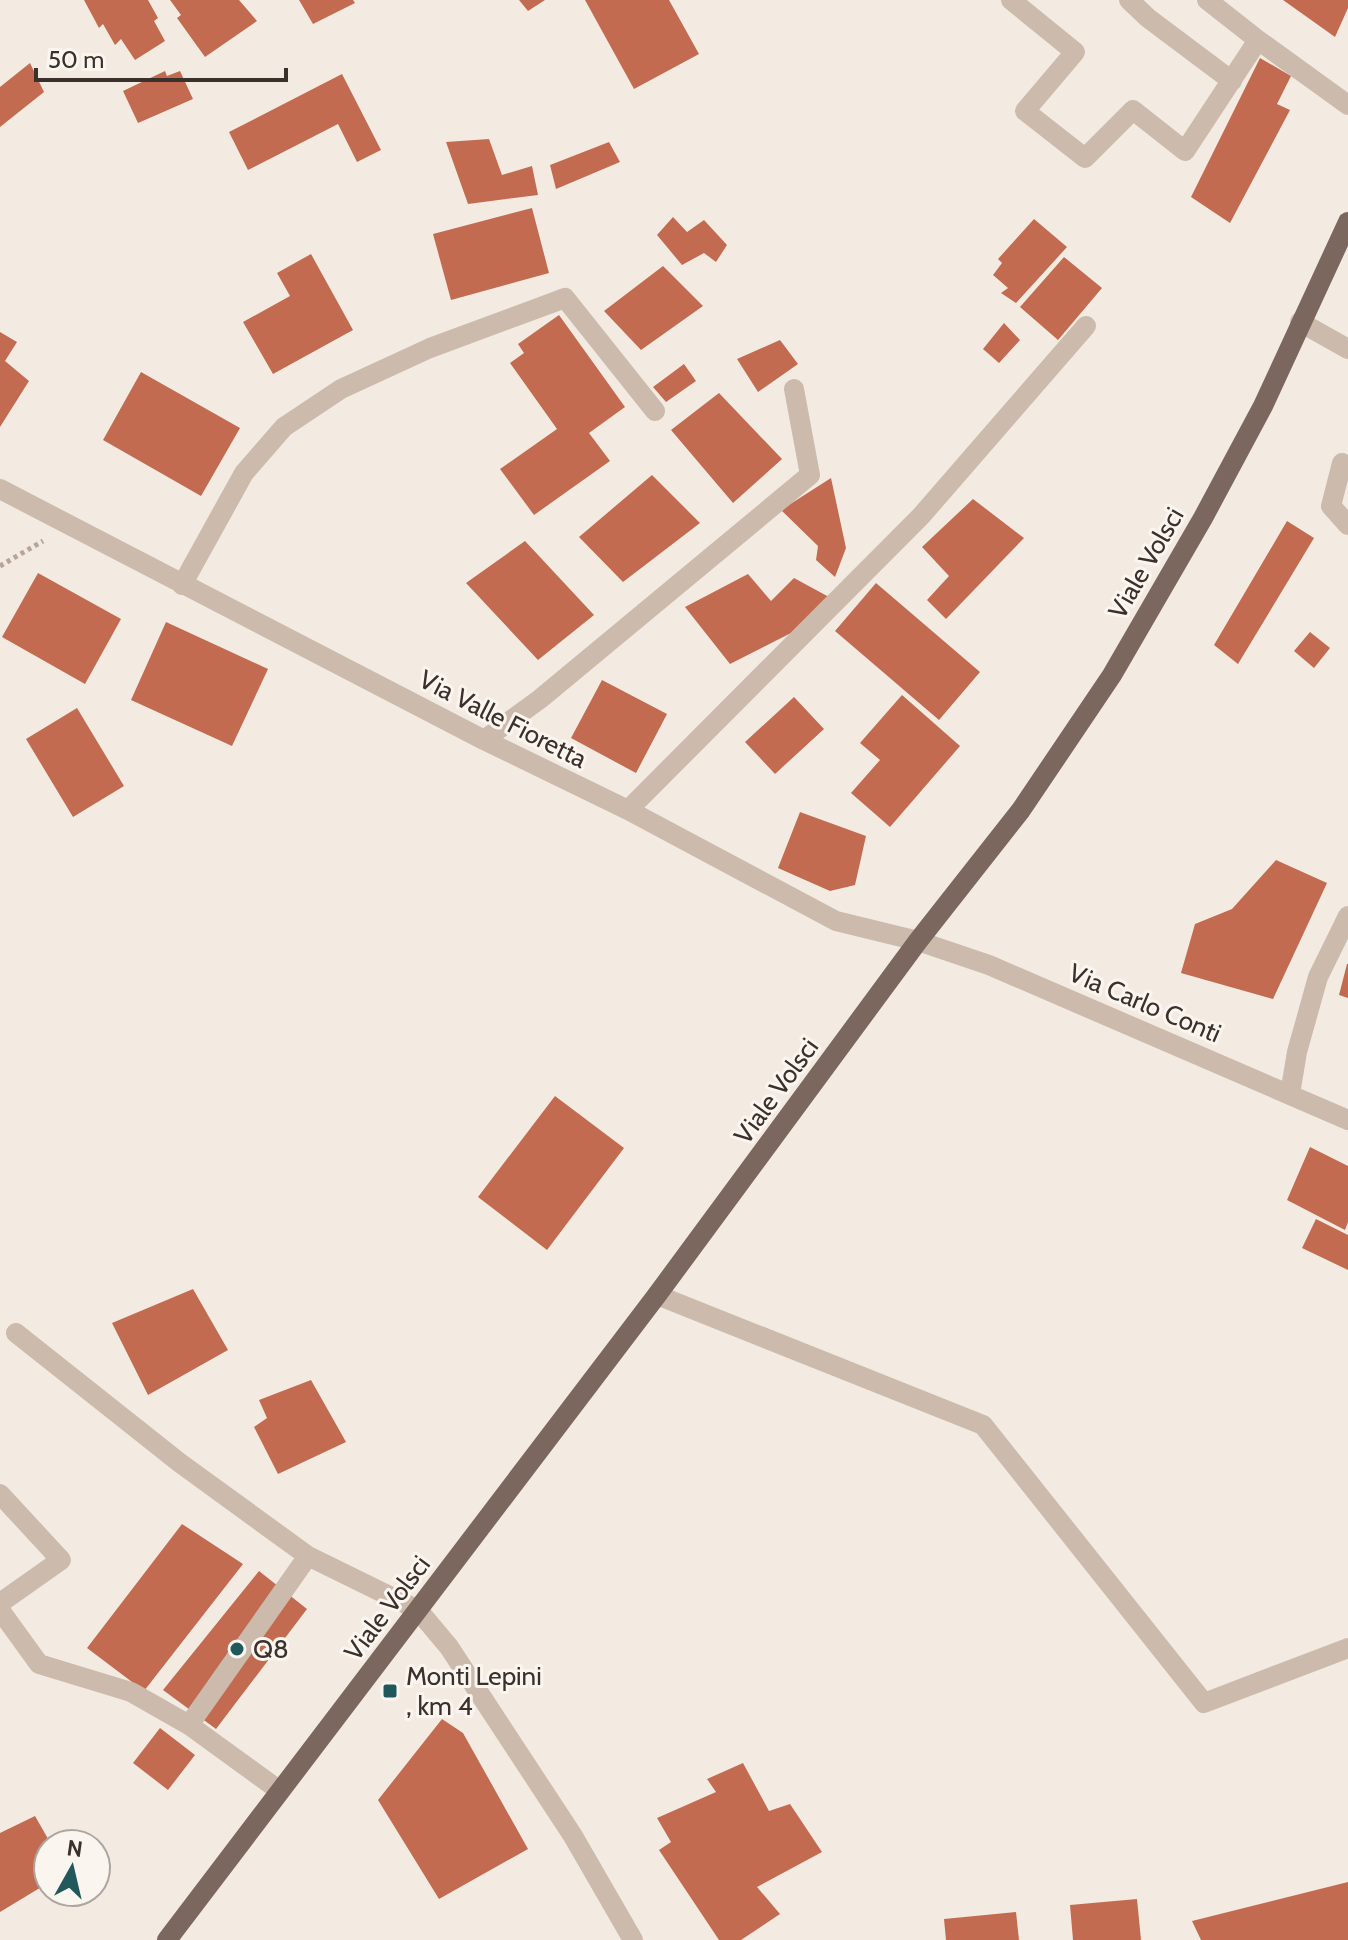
<svg xmlns="http://www.w3.org/2000/svg" width="1348" height="1940" font-family="Cabin,sans-serif">
<style>
.building{fill:#c36b50}
.lines{fill:none;stroke-linecap:round;stroke-linejoin:round}
.path{stroke:#b7a597;stroke-width:5;stroke-dasharray:4 4;stroke-linecap:butt}
.minor{stroke:#ccbbad;stroke-width:20}
.major{stroke:#7b675d;stroke-width:20}
.poi-dot{fill:#21585b;stroke:#faf5ee;stroke-width:3}
.labels{text-anchor:middle;dominant-baseline:central;stroke-width:6;stroke-linejoin:round;paint-order:stroke}
.street-label{font-size:26px;fill:#3a302c;stroke:#faf5ee}
.poi-label{font-size:26px;fill:#3a302c;stroke:#faf5ee;text-anchor:start}
</style>
<rect width="100%" height="100%" fill="#f3ebe2"/>
<!-- building -->
<path class="building" d="M84,0H148L158,18L154,21L165,41L135,60L121,39L115,45L103,24L99,28Z
M170,0H239L257,21L205,57L177,18L181,15Z
M299,0H353L355,3L313,24Z
M519,0H545L528,11Z
M585,0H669L699,54L634,89Z
M1283,0H1348V8L1335,37Z
M1260,58L1291,76L1277,104L1290,110L1230,223L1191,197Z
M30,63L44,92L0,127V87Z
M165,71L167,76L180,71L193,99L138,123L123,91Z
M342,74L381,150L357,162L338,124L248,170L229,132Z
M489,139L502,175L532,166L538,195L468,204L446,142Z
M609,142L620,162L556,189L550,165Z
M532,208L549,273L451,300L433,234Z
M673,217L687,232L704,220L727,245L716,262L704,253L682,265L657,235Z
M1034,219L1067,247L1016,303L1001,293L1008,288L993,275L1002,263L998,259Z
M311,254L353,330L273,374L243,322L290,296L277,273Z
M1064,257L1102,288L1058,340L1020,307Z
M663,266L703,306L641,350L604,311Z
M559,315L625,407L589,433L610,461L534,515L500,469L557,429L510,363L524,353L518,344Z
M1004,323L1020,340L999,363L983,349Z
M0,332L17,342L5,361L29,381L0,427Z
M780,340L798,364L758,392L737,359Z
M684,364L696,381L666,402L653,387Z
M141,372L240,428L201,496L103,440Z
M719,393L782,459L733,503L671,430Z
M652,475L700,523L623,582L579,537Z
M831,478L846,548L835,577L816,560L818,546L781,510Z
M973,499L1024,538L946,619L927,600L949,576L922,547Z
M1287,521L1314,538L1238,664L1214,645Z
M525,541L594,615L538,660L466,583Z
M38,573L121,619L85,684L2,637Z
M748,574L771,601L794,578L829,597L791,633L730,664L685,607Z
M876,583L980,672L939,720L835,631Z
M166,622L268,669L232,746L131,700Z
M1310,632L1330,648L1314,668L1294,651Z
M602,680L667,714L636,773L571,738Z
M902,695L960,746L890,827L851,793L880,760L860,743Z
M794,697L824,729L775,774L745,742Z
M77,708L124,786L73,817L26,739Z
M800,812L866,836L855,885L830,891L778,868Z
M1276,860L1327,883L1273,999L1181,973L1195,924L1232,909Z
M1347,964H1348V998L1339,995Z
M555,1096L624,1148L547,1250L478,1197Z
M1310,1147L1348,1166V1222L1345,1230L1287,1200Z
M1316,1219L1348,1235V1270L1302,1248Z
M193,1289L228,1350L148,1395L112,1323Z
M311,1380L346,1442L278,1474L254,1427L267,1418L259,1400Z
M182,1524L243,1564L144,1691L87,1648Z
M259,1571L307,1609L216,1729L163,1690Z
M442,1719L463,1733L528,1849L439,1899L378,1800Z
M160,1728L195,1755L168,1790L133,1763Z
M743,1763L769,1811L790,1804L822,1852L757,1887L780,1914L741,1940H719L659,1850L671,1842L657,1818L716,1792L707,1779Z
M35,1816L51,1844H48V1883L0,1912V1833Z
M1348,1882V1940H1201L1192,1921Z
M1137,1899L1141,1940H1073L1070,1905Z
M1016,1912L1019,1940H946L944,1919Z"/>
<g class="lines">
<!-- path -->
<path class="path" d="M0,566L43,541"/>
<!-- minor -->
<path class="minor" d="M1011,0L1075,52L1025,111L1085,158L1133,110L1185,151L1258,40
M1129,0L1148,18L1232,81
M1207,0L1258,40L1348,105
M1300,322L1348,349
M1342,463L1331,506L1348,525
M0,489L484,740L628,810L836,921L918,941L989,965L1348,1120
M182,585L244,473L284,427L341,389L430,348L565,298L655,411
M484,740L540,699L810,475L794,389
M628,810L921,516L1086,326
M1290,1094L1297,1052L1318,977L1348,916
M657,1295L983,1425L1204,1703L1348,1648
M16,1333L180,1463L308,1556
M0,1494L61,1560L0,1603
M0,1610L39,1664L131,1692L189,1725
M280,1791L189,1725L308,1556L418,1610L449,1647L573,1836L633,1940"/>
<!-- major -->
<path class="major" d="M167,1940L657,1295L918,941L1021,810L1112,675L1203,518L1263,406L1348,222"/>
</g>
<!-- markers -->
<g class="poi-dot">
<circle cx="237" cy="1649" r="8"/>
<rect x="382" y="1683" width="16" height="16" rx="4"/>
</g>
<g class="labels">
<!-- street labels -->
<g class="street-label">
<text transform="translate(1146 563) rotate(-60)">Viale Volsci</text>
<text transform="translate(503 719) rotate(27)">Via Valle Fioretta</text>
<text transform="translate(1145 1003) rotate(23)">Via Carlo Conti</text>
<text transform="translate(776 1091) rotate(-54)">Viale Volsci</text>
<text transform="translate(387 1608) rotate(-53)">Viale Volsci</text>
</g>
<!-- poi labels -->
<g class="poi-label">
<text x="253" y="1649">Q8</text>
<text x="406" y="1676">Monti Lepini<tspan x="406" dy="30">, km 4</tspan></text>
</g>
</g>
<!-- north arrow -->
<g transform="translate(72 1868) rotate(8)"><circle r="38" fill="#faf5ee" stroke="#ada6a0" stroke-width="2"/>
<path d="M0-6L14 30L0 20L-14 30Z" fill="#21585b"/>
<text y="-12" font-size="22" font-weight="bold" text-anchor="middle" fill="#3a302c">N</text>
</g>
<!-- scale -->
<path d="M36 68v12h250v-12" fill="none" stroke="#3a302c" stroke-width="4"/>
<text x="48" y="68" font-size="24" fill="#3a302c" stroke="#faf5ee" stroke-width="6" paint-order="stroke">50 m</text>
</svg>
